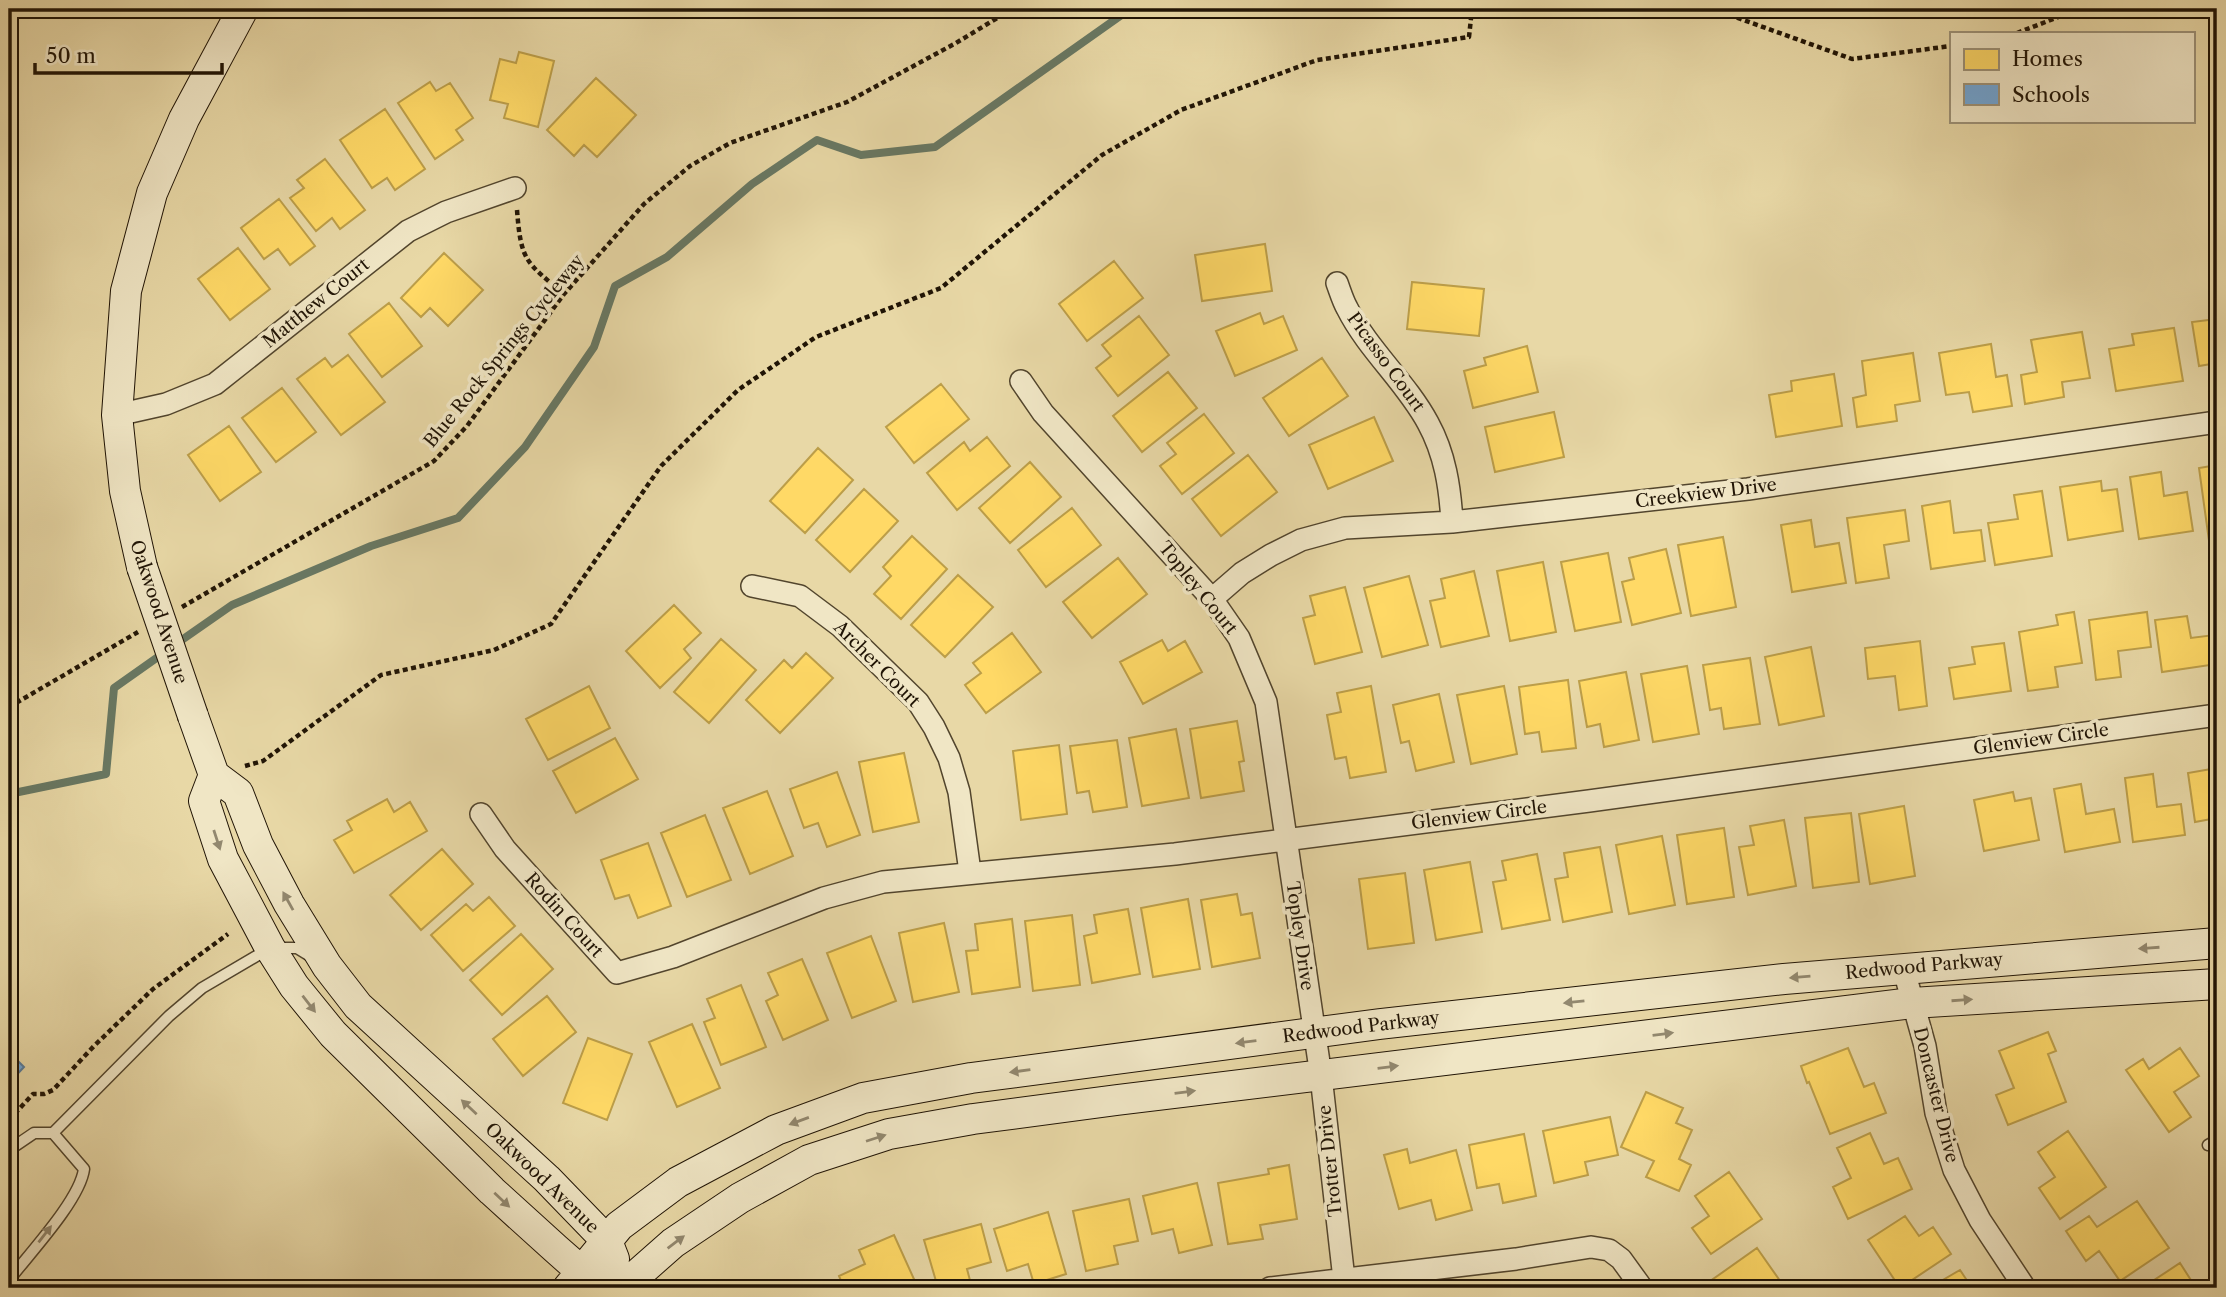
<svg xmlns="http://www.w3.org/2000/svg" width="2226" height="1297" font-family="'Libre Caslon Text',serif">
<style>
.homes{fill:#ffd966;stroke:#bc9e49;stroke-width:2}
.schools{fill:#6fa8dc;stroke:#577c9c;stroke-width:2}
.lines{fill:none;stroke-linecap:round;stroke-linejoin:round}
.stream{stroke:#687863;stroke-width:8}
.lane-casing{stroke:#52452d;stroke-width:13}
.street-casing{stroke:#52452d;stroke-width:24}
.secondary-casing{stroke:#201405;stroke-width:32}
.path{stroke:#201405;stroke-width:4.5;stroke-dasharray:5 3.5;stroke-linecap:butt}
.lane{stroke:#f0e6c5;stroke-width:10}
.street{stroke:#f0e6c5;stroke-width:21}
.secondary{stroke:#f0e6c5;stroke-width:30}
.secondary-bridge-casing{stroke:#201405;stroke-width:32;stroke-linecap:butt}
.secondary-bridge{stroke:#f0e6c5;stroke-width:30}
.oneway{fill:#92886f}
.labels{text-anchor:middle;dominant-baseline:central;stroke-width:7;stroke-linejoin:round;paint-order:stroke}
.street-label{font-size:18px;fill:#201405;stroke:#f0e6c5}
</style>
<rect width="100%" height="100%" fill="#e8d8a6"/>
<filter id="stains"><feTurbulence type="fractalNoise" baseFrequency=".00286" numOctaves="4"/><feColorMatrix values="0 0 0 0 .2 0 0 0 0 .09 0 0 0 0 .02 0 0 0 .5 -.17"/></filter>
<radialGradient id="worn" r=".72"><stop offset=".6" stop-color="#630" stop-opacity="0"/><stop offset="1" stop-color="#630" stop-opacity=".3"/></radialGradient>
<!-- homes -->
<path class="homes" d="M519,52L554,61L538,127L504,118L508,104L490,100L500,59L516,63Z
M596,78L636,115L597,157L584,145L574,156L547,130Z
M430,82L436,91L450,83L473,118L456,130L463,140L435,159L398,103Z
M385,109L425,169L395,190L387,178L372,188L340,140Z
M325,159L365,210L340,229L332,218L316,231L290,198L304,188L297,180Z
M279,199L315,246L290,265L278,249L264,259L241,228Z
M1265,244L1272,291L1202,301L1195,255Z
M238,248L270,289L230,320L198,279Z
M444,253L483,290L448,326L430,308L421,317L401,298Z
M1114,261L1143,298L1087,341L1059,304Z
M1412,282L1484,289L1479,336L1407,329Z
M389,303L422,346L382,377L349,334Z
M1260,313L1264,324L1283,316L1297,350L1235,376L1216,331Z
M1139,316L1169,355L1118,396L1096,368L1111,356L1102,345Z
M2217,319V363L2199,366L2192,322Z
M2174,328L2183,381L2116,391L2109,349L2134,345L2132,334Z
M2082,332L2090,378L2062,382L2064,397L2025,404L2021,375L2037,372L2031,340Z
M1991,344L1996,377L2007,375L2012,406L1973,412L1969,392L1946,395L1939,353Z
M1527,346L1538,392L1473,408L1464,371L1486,365L1484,358Z
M1913,353L1920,401L1895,405L1897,421L1857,427L1853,398L1866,395L1862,361Z
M348,355L385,402L341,435L297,379L325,358L332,367Z
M1322,358L1348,396L1289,436L1263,398Z
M1168,372L1197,408L1142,452L1113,416Z
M1834,374L1842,426L1776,437L1769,395L1792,391L1791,381Z
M941,384L969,419L914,463L886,427Z
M282,388L316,432L276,462L242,418Z
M1554,412L1564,457L1495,472L1485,427Z
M1204,414L1234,453L1182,494L1160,466L1176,454L1167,443Z
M1374,417L1393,461L1328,489L1309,445Z
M229,426L261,472L220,501L188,455Z
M987,437L1010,466L957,510L927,473L964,442L970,451Z
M818,448L853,480L805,533L770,501Z
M1248,455L1277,492L1221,536L1192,499Z
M1030,462L1061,497L1010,543L979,508Z
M2217,465V547L2210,548L2199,468Z
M2161,472L2164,496L2187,492L2193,531L2139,539L2130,477Z
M2101,481L2102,491L2117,489L2123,531L2068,540L2060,487Z
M864,489L898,521L850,572L816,540Z
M2042,491L2052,556L1995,565L1988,523L2018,519L2014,495Z
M1950,501L1954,533L1981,530L1985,561L1931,569L1922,506Z
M1072,508L1101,545L1046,587L1018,550Z
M1905,510L1909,541L1884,545L1889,578L1856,583L1847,518Z
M1811,520L1815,547L1839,543L1846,583L1792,592L1781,525Z
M912,536L947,569L901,619L874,594L891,576L883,567Z
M1723,537L1736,607L1691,616L1678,545Z
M1666,549L1681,613L1632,625L1622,582L1634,579L1629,558Z
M1608,553L1621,622L1575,631L1561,562Z
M1118,558L1147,594L1092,638L1063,602Z
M1543,562L1556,632L1510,641L1497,571Z
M1474,571L1489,636L1441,647L1430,601L1445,598L1441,579Z
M958,575L993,607L945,657L911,625Z
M1409,576L1428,645L1382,657L1364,588Z
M1345,587L1362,652L1315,664L1303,618L1315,615L1310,596Z
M674,605L701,633L684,649L691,658L660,688L626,651Z
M2074,612L2082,663L2055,667L2058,687L2028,691L2019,632L2058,625L2056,615Z
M2147,612L2151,647L2118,651L2121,677L2096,680L2089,620Z
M2187,616L2191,638L2214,635L2217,664L2162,672L2155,620Z
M1012,633L1041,672L986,713L965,685L981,673L973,663Z
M721,639L756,670L709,723L674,692Z
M1162,640L1168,651L1185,641L1202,672L1143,704L1120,662Z
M1920,641L1927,706L1899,710L1895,676L1868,679L1865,648Z
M2004,643L2011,691L1954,699L1949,668L1975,664L1972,647Z
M1811,647L1824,716L1779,725L1765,657Z
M806,653L833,678L780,733L746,700L784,660L792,668Z
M1750,658L1760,724L1724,729L1721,708L1710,710L1703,665Z
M1687,666L1699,734L1653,742L1641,674Z
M1626,672L1639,740L1604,747L1600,724L1587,727L1579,681Z
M1568,680L1576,748L1542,752L1539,732L1525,734L1519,687Z
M589,686L610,728L548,760L526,719Z
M1371,686L1386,772L1350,778L1346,757L1335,759L1327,715L1341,712L1337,693Z
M1504,686L1517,754L1471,764L1457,695Z
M1439,694L1454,762L1416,771L1409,741L1401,743L1393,705Z
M1237,721L1244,761L1239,762L1244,791L1201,798L1190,729Z
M1176,729L1189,798L1142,806L1129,738Z
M615,738L638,779L576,813L553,771Z
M1117,740L1127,807L1093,812L1089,791L1077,793L1070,746Z
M1059,745L1067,814L1021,820L1013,751Z
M904,753L919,822L873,832L859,762Z
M2217,768V818L2195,822L2188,773Z
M837,772L860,835L827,847L818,823L804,828L790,789Z
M2153,774L2157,807L2181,804L2185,835L2133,842L2125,778Z
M2081,784L2086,814L2114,809L2120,842L2065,852L2054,789Z
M767,791L793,856L750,874L723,808Z
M2013,792L2015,801L2031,798L2039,840L1984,851L1974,800Z
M387,799L394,812L410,802L427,831L354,873L334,840L352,830L347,821Z
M1904,806L1915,876L1870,884L1859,814Z
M1851,813L1859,882L1813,888L1805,818Z
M705,815L731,880L687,897L661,833Z
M1784,820L1796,886L1748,895L1739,847L1754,845L1750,826Z
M1724,828L1734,897L1687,904L1677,835Z
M1662,836L1675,905L1629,914L1616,845Z
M648,843L671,906L638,918L629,895L615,899L601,860Z
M1600,847L1612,912L1563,922L1555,879L1568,877L1564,853Z
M442,849L473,884L421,930L390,895Z
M1537,854L1550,920L1502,929L1493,882L1506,880L1502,861Z
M1470,862L1482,932L1436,940L1424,870Z
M1405,873L1414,943L1368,949L1359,879Z
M1237,894L1241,915L1252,913L1260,958L1212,967L1201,900Z
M489,897L515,926L463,971L431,935L466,904L473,911Z
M1188,899L1200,969L1153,977L1141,908Z
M1128,909L1140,974L1092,983L1084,936L1097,933L1094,915Z
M1072,915L1080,985L1033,991L1025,921Z
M1012,919L1020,987L972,994L966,951L978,950L975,924Z
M944,923L959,992L913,1002L899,933Z
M521,934L553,969L502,1015L470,980Z
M871,936L896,1001L852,1018L827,953Z
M802,959L828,1020L783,1040L766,1001L778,995L768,973Z
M741,985L766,1047L721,1065L704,1022L715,1018L707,999Z
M547,996L576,1032L523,1076L493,1039Z
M692,1024L720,1088L677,1107L649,1042Z
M2217,1031V1080L2216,1081L2209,1032Z
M2048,1032L2056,1051L2048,1054L2066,1102L2008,1125L1996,1095L2014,1088L1999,1051Z
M588,1038L632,1054L607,1120L563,1103Z
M1848,1048L1864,1087L1874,1083L1886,1113L1830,1134L1809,1082L1807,1083L1801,1066Z
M2180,1048L2199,1076L2174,1092L2191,1117L2169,1132L2126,1070L2143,1059L2149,1069Z
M1646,1092L1683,1108L1676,1123L1692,1130L1679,1159L1691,1165L1679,1191L1646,1177L1654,1161L1621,1147Z
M1610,1117L1618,1155L1585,1162L1588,1175L1554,1183L1543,1131Z
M2068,1131L2106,1187L2060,1219L2039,1188L2055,1177L2038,1152Z
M1870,1133L1884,1164L1898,1158L1912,1189L1848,1219L1833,1187L1851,1178L1837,1148Z
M1524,1134L1536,1196L1503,1203L1499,1184L1477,1188L1469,1145Z
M1407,1149L1410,1163L1456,1150L1472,1210L1436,1220L1431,1200L1399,1209L1384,1155Z
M1289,1165L1297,1219L1260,1225L1263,1239L1228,1244L1218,1183L1269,1174L1268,1169Z
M1729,1172L1762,1219L1711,1254L1692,1228L1709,1216L1695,1196Z
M1197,1183L1212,1245L1179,1253L1173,1229L1152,1234L1143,1196Z
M1129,1199L1138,1241L1114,1246L1118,1264L1086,1271L1073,1211Z
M2137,1201L2169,1248L2120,1281L2099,1251L2086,1261L2066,1231L2089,1216L2097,1227Z
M1048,1212L1066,1274L1034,1284L1028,1264L1007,1271L994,1229Z
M1905,1216L1919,1236L1933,1227L1951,1254L1900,1288L1868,1240Z
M981,1224L991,1262L967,1269L972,1288H938L924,1240Z
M894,1235L918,1288H844L839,1276L865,1264L859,1250Z
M1757,1248L1785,1288H1709L1706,1284Z
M2180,1263L2196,1288H2142Z
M1960,1270L1972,1288H1939L1936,1284Z"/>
<!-- schools -->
<path class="schools" d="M9,1052L24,1067L9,1083Z"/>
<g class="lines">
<!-- stream -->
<path class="stream" d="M176,644L232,605L371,546L458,518L525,447L594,347L615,286L667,257L752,184L817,140L861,155L935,147L1130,9
M9,794L106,774L114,688L165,652"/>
<!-- lane casing -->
<g class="lane-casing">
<path id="lane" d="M53,1133L169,1016L202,988L270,948H297L310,956
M2208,1145L2217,1140
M9,1150L34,1133H53L84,1169C80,1200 29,1254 9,1280"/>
</g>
<!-- street casing -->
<g class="street-casing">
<path id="street" d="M1337,283C1340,291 1343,301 1347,308C1368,350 1406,382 1428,423C1445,454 1450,487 1452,522
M1021,381L1043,413L1212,599L1239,638L1266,702L1321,1076L1345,1288
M117,415L166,404L215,384L408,231L446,212L515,188
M752,586L800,596L840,626L918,702L934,727L949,758L959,792L970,872
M1212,599L1242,573L1271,555L1301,540L1345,528L1452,522L1748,489L2217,422
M481,814L505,849L617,973L673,957L824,898L883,882L1175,854L1589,801L2217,715
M1903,967L1925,1046L1936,1113L1954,1170L1980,1220L2025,1288
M1270,1288L1516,1259L1591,1247L1609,1250L1621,1259L1642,1288"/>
</g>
<!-- secondary casing -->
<g class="secondary-casing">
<path id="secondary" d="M142,567L125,491L117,415L126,291L152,193L184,119L243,9
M193,716L214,775L238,793L258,845L289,904L327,966L358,1006L547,1179L607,1241L614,1259
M214,775L204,801L223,859L270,948L294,986L333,1034L492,1191L556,1249L581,1271L624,1286
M568,1288L619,1226L678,1182L776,1130L863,1098L971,1078L1380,1024L1784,979L2217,943
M622,1288L673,1243L740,1198L809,1160L889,1134L973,1119L1117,1100L1912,1003L2217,984"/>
</g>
<!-- path -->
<path class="path" d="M1713,9L1852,59L1951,46
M2017,33L2079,9
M517,210C521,262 526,262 564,294
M182,607L434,461L467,426L564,294L644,204L690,166L730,143L847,102L956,43L1012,9
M9,707L138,632
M245,766L263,761L381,675L494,650L551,624L661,466L738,390L816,337L941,288L1102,155L1181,110L1317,60L1469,37L1472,9
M9,1120L33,1094H44L53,1090L94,1046L153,989L228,934"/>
<!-- lane -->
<use href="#lane" class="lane"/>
<!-- street -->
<use href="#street" class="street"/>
<!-- secondary -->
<use href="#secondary" class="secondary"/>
<!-- secondary-bridge casing -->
<g class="secondary-bridge-casing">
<path id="secondary-bridge" d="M142,567L193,716"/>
</g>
<!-- secondary-bridge -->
<use href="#secondary-bridge" class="secondary-bridge"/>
</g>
<!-- one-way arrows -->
<defs><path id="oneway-solid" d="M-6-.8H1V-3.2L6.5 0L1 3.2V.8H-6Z" transform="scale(1.75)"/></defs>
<g class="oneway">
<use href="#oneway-solid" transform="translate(217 840) rotate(72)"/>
<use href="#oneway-solid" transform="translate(288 901) rotate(-119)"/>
<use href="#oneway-solid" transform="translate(2149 948) rotate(176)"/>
<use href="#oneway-solid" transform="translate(1800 977) rotate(175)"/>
<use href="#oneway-solid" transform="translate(1962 1000) rotate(-4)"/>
<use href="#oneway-solid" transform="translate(1574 1002) rotate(174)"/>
<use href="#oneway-solid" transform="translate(309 1004) rotate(52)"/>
<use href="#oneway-solid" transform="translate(1663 1034) rotate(-7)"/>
<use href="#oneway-solid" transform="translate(1246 1042) rotate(173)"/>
<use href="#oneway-solid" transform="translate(1388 1067) rotate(-7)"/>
<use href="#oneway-solid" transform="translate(1020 1071) rotate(172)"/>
<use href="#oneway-solid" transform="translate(1185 1092) rotate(-7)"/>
<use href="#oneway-solid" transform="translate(469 1107) rotate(-137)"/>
<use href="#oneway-solid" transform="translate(799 1121) rotate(160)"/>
<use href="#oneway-solid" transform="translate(876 1138) rotate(-18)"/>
<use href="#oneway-solid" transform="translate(502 1200) rotate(43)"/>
<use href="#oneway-solid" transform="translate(45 1234) rotate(-52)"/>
<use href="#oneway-solid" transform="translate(676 1242) rotate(-37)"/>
</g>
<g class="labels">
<!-- street labels -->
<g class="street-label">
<text transform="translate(316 303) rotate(-39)">Matthew Court</text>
<text transform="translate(504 351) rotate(-51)">Blue Rock Springs Cycleway</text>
<text transform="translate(1386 362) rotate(54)">Picasso Court</text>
<text transform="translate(1706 493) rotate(-7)">Creekview Drive</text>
<text transform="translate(1198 588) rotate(51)">Topley Court</text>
<text transform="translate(159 612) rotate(72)">Oakwood Avenue</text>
<text transform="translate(877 664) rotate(45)">Archer Court</text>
<text transform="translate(2041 739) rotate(-8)">Glenview Circle</text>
<text transform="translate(1479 815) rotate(-7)">Glenview Circle</text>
<text transform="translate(564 915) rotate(48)">Rodin Court</text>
<text transform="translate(1300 936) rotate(82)">Topley Drive</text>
<text transform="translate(1924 966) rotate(-5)">Redwood Parkway</text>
<text transform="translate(1361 1027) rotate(-7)">Redwood Parkway</text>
<text transform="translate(1936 1095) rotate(76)">Doncaster Drive</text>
<text transform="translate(1330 1161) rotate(-96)">Trotter Drive</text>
<text transform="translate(542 1178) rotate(44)">Oakwood Avenue</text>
</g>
</g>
<!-- margin -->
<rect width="2226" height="1297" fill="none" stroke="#e8d8a6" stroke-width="35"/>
<rect x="10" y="10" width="2205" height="1276" fill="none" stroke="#201405" stroke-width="3.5"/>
<rect x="18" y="18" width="2191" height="1262" fill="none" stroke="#201405" stroke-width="2"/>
<!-- legend -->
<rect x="1950" y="32" width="245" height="91" fill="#f0e6c5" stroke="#9d9278" stroke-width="2"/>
<rect x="1964" y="49" width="35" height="21" fill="#ffd966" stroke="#9d9278" stroke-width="2"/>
<text x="2012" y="66" font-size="21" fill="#201405">Homes</text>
<rect x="1964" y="84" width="35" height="21" fill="#6fa8dc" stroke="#9d9278" stroke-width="2"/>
<text x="2012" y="102" font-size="21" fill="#201405">Schools</text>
<!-- scale -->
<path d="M35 63v10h187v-10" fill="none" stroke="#201405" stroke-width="3.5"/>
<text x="46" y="63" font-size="21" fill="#201405" stroke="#f0e6c5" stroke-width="5" paint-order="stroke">50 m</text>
<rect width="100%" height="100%" filter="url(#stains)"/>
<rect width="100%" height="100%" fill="url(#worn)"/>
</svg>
